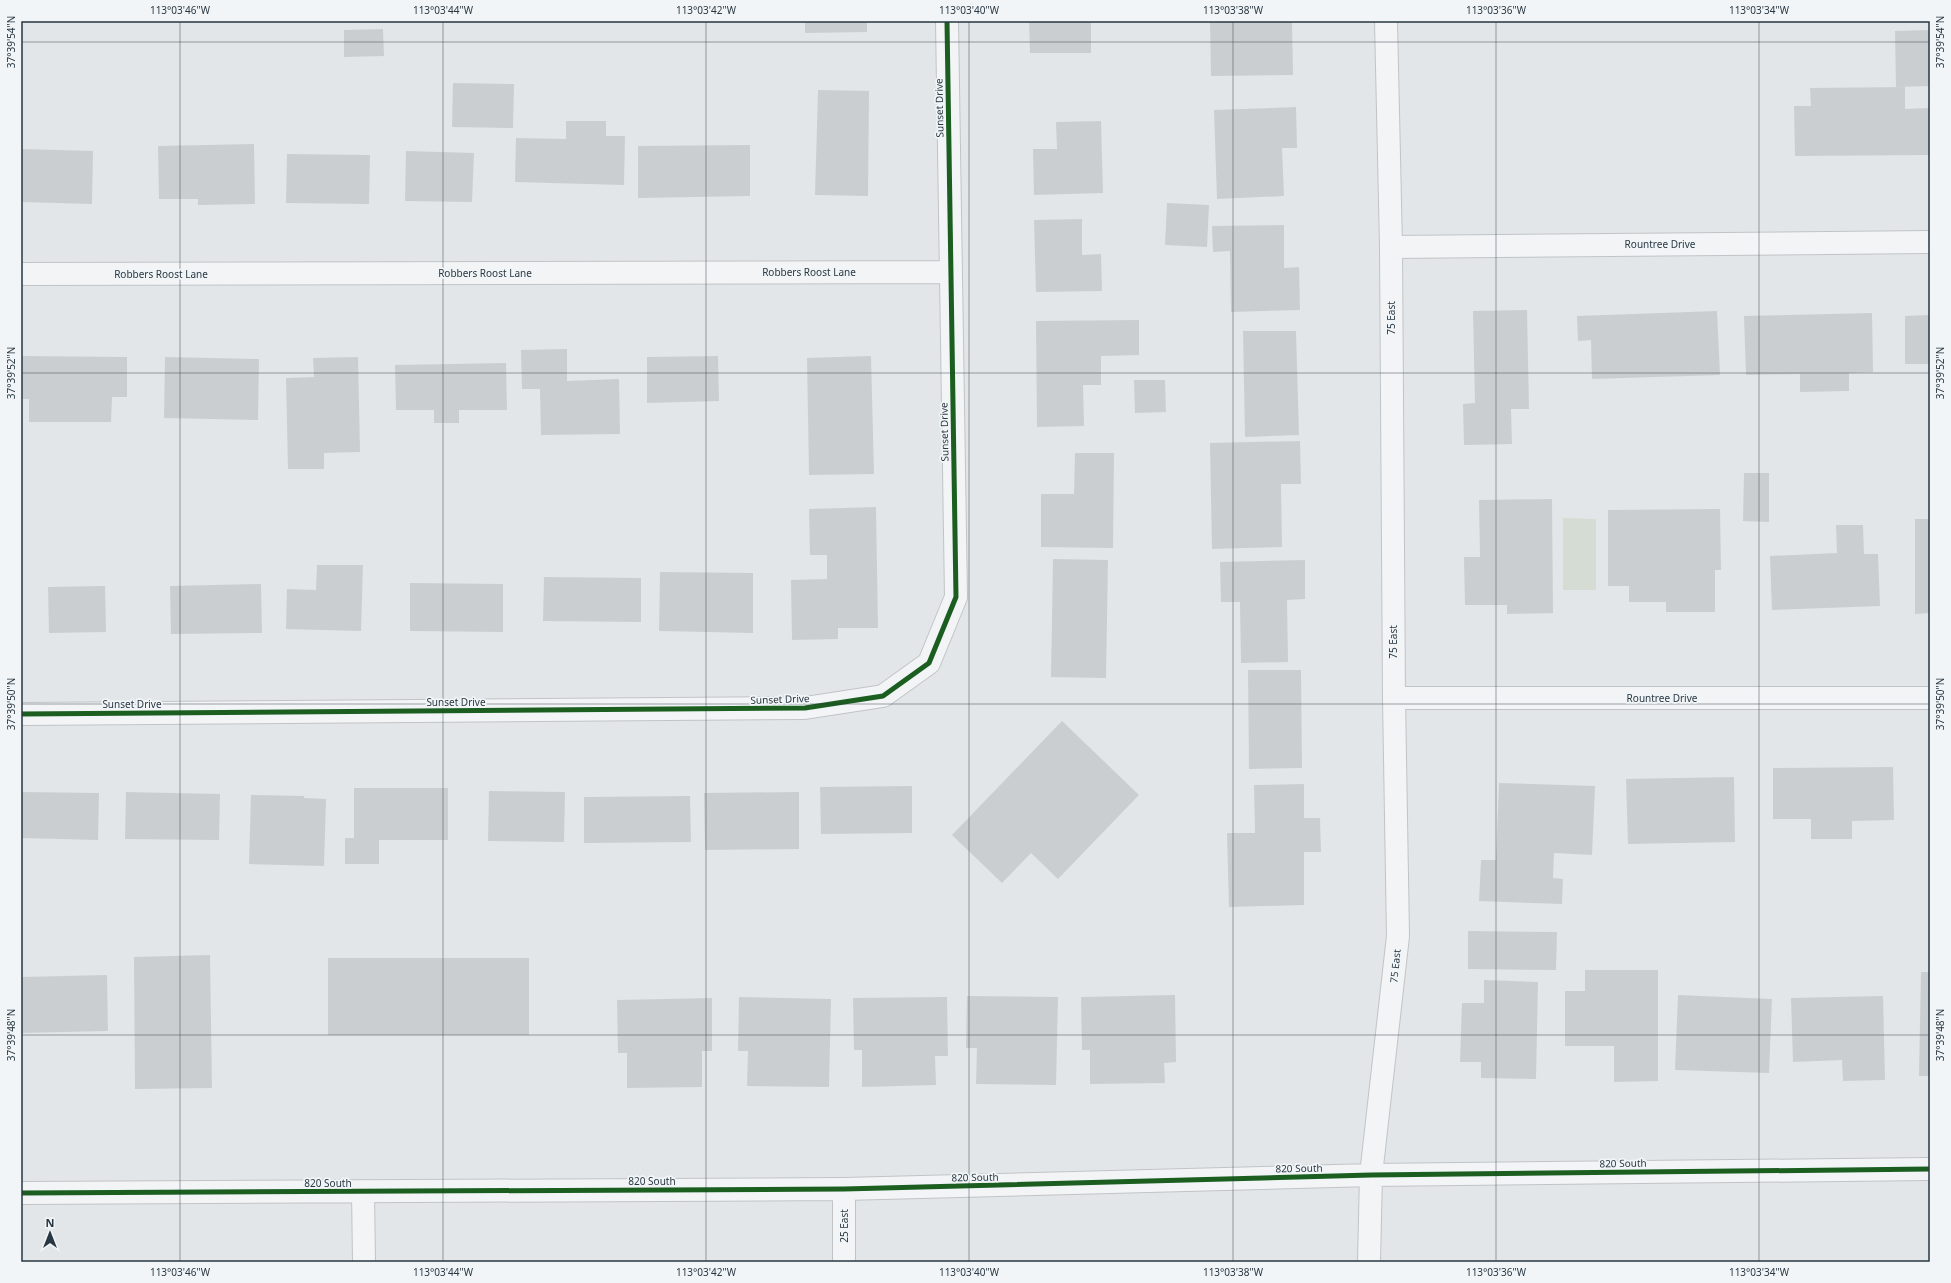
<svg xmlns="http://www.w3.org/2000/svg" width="1951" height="1283" font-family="'Noto Sans',sans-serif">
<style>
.green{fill:#d5dcd3}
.building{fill:#cbced0}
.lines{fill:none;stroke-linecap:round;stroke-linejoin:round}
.street-casing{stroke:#c1c4c6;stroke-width:24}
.street{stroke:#f2f4f5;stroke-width:22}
.cycleway-casing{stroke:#f1f5f7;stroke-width:8}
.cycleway{stroke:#1b5e20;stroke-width:5}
.ticks{fill:none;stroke:#293742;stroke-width:1;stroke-opacity:0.45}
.labels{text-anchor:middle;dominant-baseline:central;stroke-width:3.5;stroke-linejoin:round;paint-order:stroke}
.street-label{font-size:10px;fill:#293742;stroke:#f1f5f7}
.neatline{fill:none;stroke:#293742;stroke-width:1.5}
.ticks-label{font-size:10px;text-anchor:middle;fill:#293742}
</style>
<rect width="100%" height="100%" fill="#e3e6e8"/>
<!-- green -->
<path class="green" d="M1563,518L1596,519V590H1563Z"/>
<!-- building -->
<path class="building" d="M805,21H867V32L805,33Z
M1029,21H1091V53H1030Z
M1210,21H1292L1293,75L1211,76Z
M383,29L384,56L344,57V30Z
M1930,30V86L1896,87L1895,31Z
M453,83L514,84L513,128L452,127Z
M1905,87V109L1930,108V155L1795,156L1794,106H1811L1810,88Z
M818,90L869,91L868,196L815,195Z
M1296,107L1297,148H1282L1284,196L1217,199L1214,110Z
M566,121H606V136H625L624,185L515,182L516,138L566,139Z
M1101,121L1103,193L1034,195L1033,149H1057L1056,122Z
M254,144L255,204L198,205V199H159L158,146Z
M750,145V196L638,198V146Z
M21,149L93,151L92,204L21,202Z
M406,151L474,153L472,202L405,201Z
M287,154L370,155L369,204L286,203Z
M1167,203L1209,205L1207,247L1165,245Z
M1082,219V255L1101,254L1102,291L1036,292L1034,220Z
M1284,225V268L1299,267L1300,310L1231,312L1230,251L1213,252L1212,226Z
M1527,310L1529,409H1511L1512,444L1464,445L1463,404L1475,403L1473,311Z
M1717,311L1720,375L1592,379L1591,340L1578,341L1577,316Z
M1872,313L1873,372L1849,373V391L1800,392V374L1746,375L1744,316Z
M1930,315V364H1905V316Z
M1139,320V355L1101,356V385H1083L1084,426L1037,427L1036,321Z
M1243,331H1296L1299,435L1245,437Z
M567,349V381L619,379L620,434L541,435L540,389H522L521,350Z
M21,356L127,357V397H112L111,422H29V399H21Z
M718,356L719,401L647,403V357Z
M871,356L874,474L809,475L807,358Z
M165,357L259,359L258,420L164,418Z
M358,357L360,452L324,453V469H288L286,378L314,377L313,358Z
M506,363L507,410H459V423H434V410H396L395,365Z
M1134,380H1165L1166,412L1135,413Z
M1300,441L1301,484H1281L1282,547L1212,549L1210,443Z
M1075,453H1114L1113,548L1041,547V494H1074Z
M1744,473H1769V522L1743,521Z
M1552,499L1553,613L1507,614V605H1465L1464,557H1480L1479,500Z
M876,507L878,628H838V639L792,640L791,580L827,579V555H810L809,509Z
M1720,509L1721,570H1715V612H1666V602H1629V586H1608V510Z
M1915,519H1930V613L1915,614Z
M1836,525H1863L1864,554H1878L1880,606L1772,610L1770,556L1837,553Z
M1053,559L1108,560L1106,678L1051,677Z
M1305,560V599L1287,600L1288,662L1241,663L1240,602H1221L1220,562Z
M317,565H363L361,631L286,629L287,589L316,590Z
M660,572L753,573V633L659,631Z
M544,577L641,578V622L543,621Z
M410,583L503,584V632L410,631Z
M261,584L262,633L171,634L170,586Z
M105,586L106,632L49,633L48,587Z
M1248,670H1301L1302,768L1249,769Z
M1062,721L1139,795L1058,879L1031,853L1002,883L952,835Z
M1893,767L1894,820L1852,821V839H1811V819H1773V768Z
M1734,777L1735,842L1628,844L1626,779Z
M1499,783L1595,786L1592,855L1554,853L1553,878L1563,879L1562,904L1479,901L1481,860H1496Z
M1304,784V818H1320L1321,852H1304V905L1229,907L1227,833H1255L1254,785Z
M912,786V833L821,834L820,787Z
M354,788H448V840H379V864H345V838H354Z
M489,791L565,792L564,842L488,841Z
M22,792L99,793L98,840L21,838Z
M126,792L220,794L219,840L125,839Z
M799,792V849L705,850L704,793Z
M251,795L304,796V798L326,799L324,866L249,864Z
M690,796L691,842L584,843V797Z
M1468,931L1557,932L1556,970L1468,969Z
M210,955L212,1088L135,1089L134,957Z
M328,958H529V1035H328Z
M1585,970H1658V1081L1614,1082V1046H1565V991H1585Z
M1921,972H1930V1076H1919Z
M107,975L108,1031L21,1033V977Z
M1484,980L1538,982L1536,1079L1481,1078V1062H1460L1462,1003H1484Z
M1175,995L1176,1062L1164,1063L1165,1083L1090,1084V1050H1082L1081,997Z
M1678,995L1772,999L1769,1073L1675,1070Z
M967,996L1058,997L1056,1085L976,1084L977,1048H966Z
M1883,996L1885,1080L1843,1081L1842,1060L1793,1062L1791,998Z
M739,997L831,999L829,1087L747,1086L748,1051H738Z
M947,997L948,1056H935L936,1085L862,1087V1050H854L853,998Z
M712,998V1051H702V1087L627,1088V1053H618L617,1000Z"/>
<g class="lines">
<!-- street casing -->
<g class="street-casing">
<path id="street" d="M1391,247L1930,242
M21,274L950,272
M1394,698H1930
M21,714L805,708L883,696L929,663L956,597L947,21
M363,1191L364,1262
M21,1193L844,1189L1371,1175L1930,1169
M844,1262V1189
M1369,1262L1371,1175L1398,936L1394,698L1391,247L1386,21"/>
</g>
<!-- street -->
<use href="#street" class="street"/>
<!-- cycleway casing -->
<g class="cycleway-casing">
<path id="cycleway" d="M21,714L805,708L883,696L929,663L956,597L947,21
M21,1193L844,1189L1371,1175L1930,1169"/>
</g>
<!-- cycleway -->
<use href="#cycleway" class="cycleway"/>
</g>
<!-- ticks -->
<path class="ticks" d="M180,21V1262M443,21V1262M706,21V1262M969,21V1262M1233,21V1262M1496,21V1262M1759,21V1262M21,42H1930M21,373H1930M21,704H1930M21,1035H1930"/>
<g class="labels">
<!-- street labels -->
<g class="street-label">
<text transform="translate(939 108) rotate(-91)">Sunset Drive</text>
<text x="1660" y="244">Rountree Drive</text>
<text x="809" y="272">Robbers Roost Lane</text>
<text x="485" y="273">Robbers Roost Lane</text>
<text x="161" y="274">Robbers Roost Lane</text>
<text transform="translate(1391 318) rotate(-90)">75 East</text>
<text transform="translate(944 432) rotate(-91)">Sunset Drive</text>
<text transform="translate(1393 642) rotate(-90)">75 East</text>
<text x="1662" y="698">Rountree Drive</text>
<text transform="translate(780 699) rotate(-2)">Sunset Drive</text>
<text x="456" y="702">Sunset Drive</text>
<text x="132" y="704">Sunset Drive</text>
<text transform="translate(1395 966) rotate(-84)">75 East</text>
<text transform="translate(1623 1163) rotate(-1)">820 South</text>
<text transform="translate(1299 1168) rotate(-1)">820 South</text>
<text transform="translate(975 1177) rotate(-1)">820 South</text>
<text x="652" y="1181">820 South</text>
<text x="328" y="1183">820 South</text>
<text transform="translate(844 1226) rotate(-90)">25 East</text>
</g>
</g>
<!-- border -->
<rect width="1951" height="1283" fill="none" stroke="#f1f5f7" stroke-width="44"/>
<!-- north arrow -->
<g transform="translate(50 1233)" stroke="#f1f5f7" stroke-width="3" paint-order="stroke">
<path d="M0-3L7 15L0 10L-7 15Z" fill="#293742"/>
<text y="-6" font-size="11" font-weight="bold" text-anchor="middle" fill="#293742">N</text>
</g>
<rect x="22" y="22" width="1907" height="1239" class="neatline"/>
<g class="ticks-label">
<text x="180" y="14">113°03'46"W</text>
<text x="443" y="14">113°03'44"W</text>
<text x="706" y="14">113°03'42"W</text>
<text x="969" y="14">113°03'40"W</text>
<text x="1233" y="14">113°03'38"W</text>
<text x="1496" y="14">113°03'36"W</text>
<text x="1759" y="14">113°03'34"W</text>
<text transform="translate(11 42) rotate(-90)" y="4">37°39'54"N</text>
<text transform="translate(1940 42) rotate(-90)" y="4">37°39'54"N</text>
<text transform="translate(11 373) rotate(-90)" y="4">37°39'52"N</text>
<text transform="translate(1940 373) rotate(-90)" y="4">37°39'52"N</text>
<text transform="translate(11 704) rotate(-90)" y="4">37°39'50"N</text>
<text transform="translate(1940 704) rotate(-90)" y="4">37°39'50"N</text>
<text transform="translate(11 1035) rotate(-90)" y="4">37°39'48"N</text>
<text transform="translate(1940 1035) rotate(-90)" y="4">37°39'48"N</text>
<text x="180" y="1276">113°03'46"W</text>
<text x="443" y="1276">113°03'44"W</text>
<text x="706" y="1276">113°03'42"W</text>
<text x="969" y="1276">113°03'40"W</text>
<text x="1233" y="1276">113°03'38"W</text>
<text x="1496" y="1276">113°03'36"W</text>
<text x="1759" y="1276">113°03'34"W</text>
</g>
</svg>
